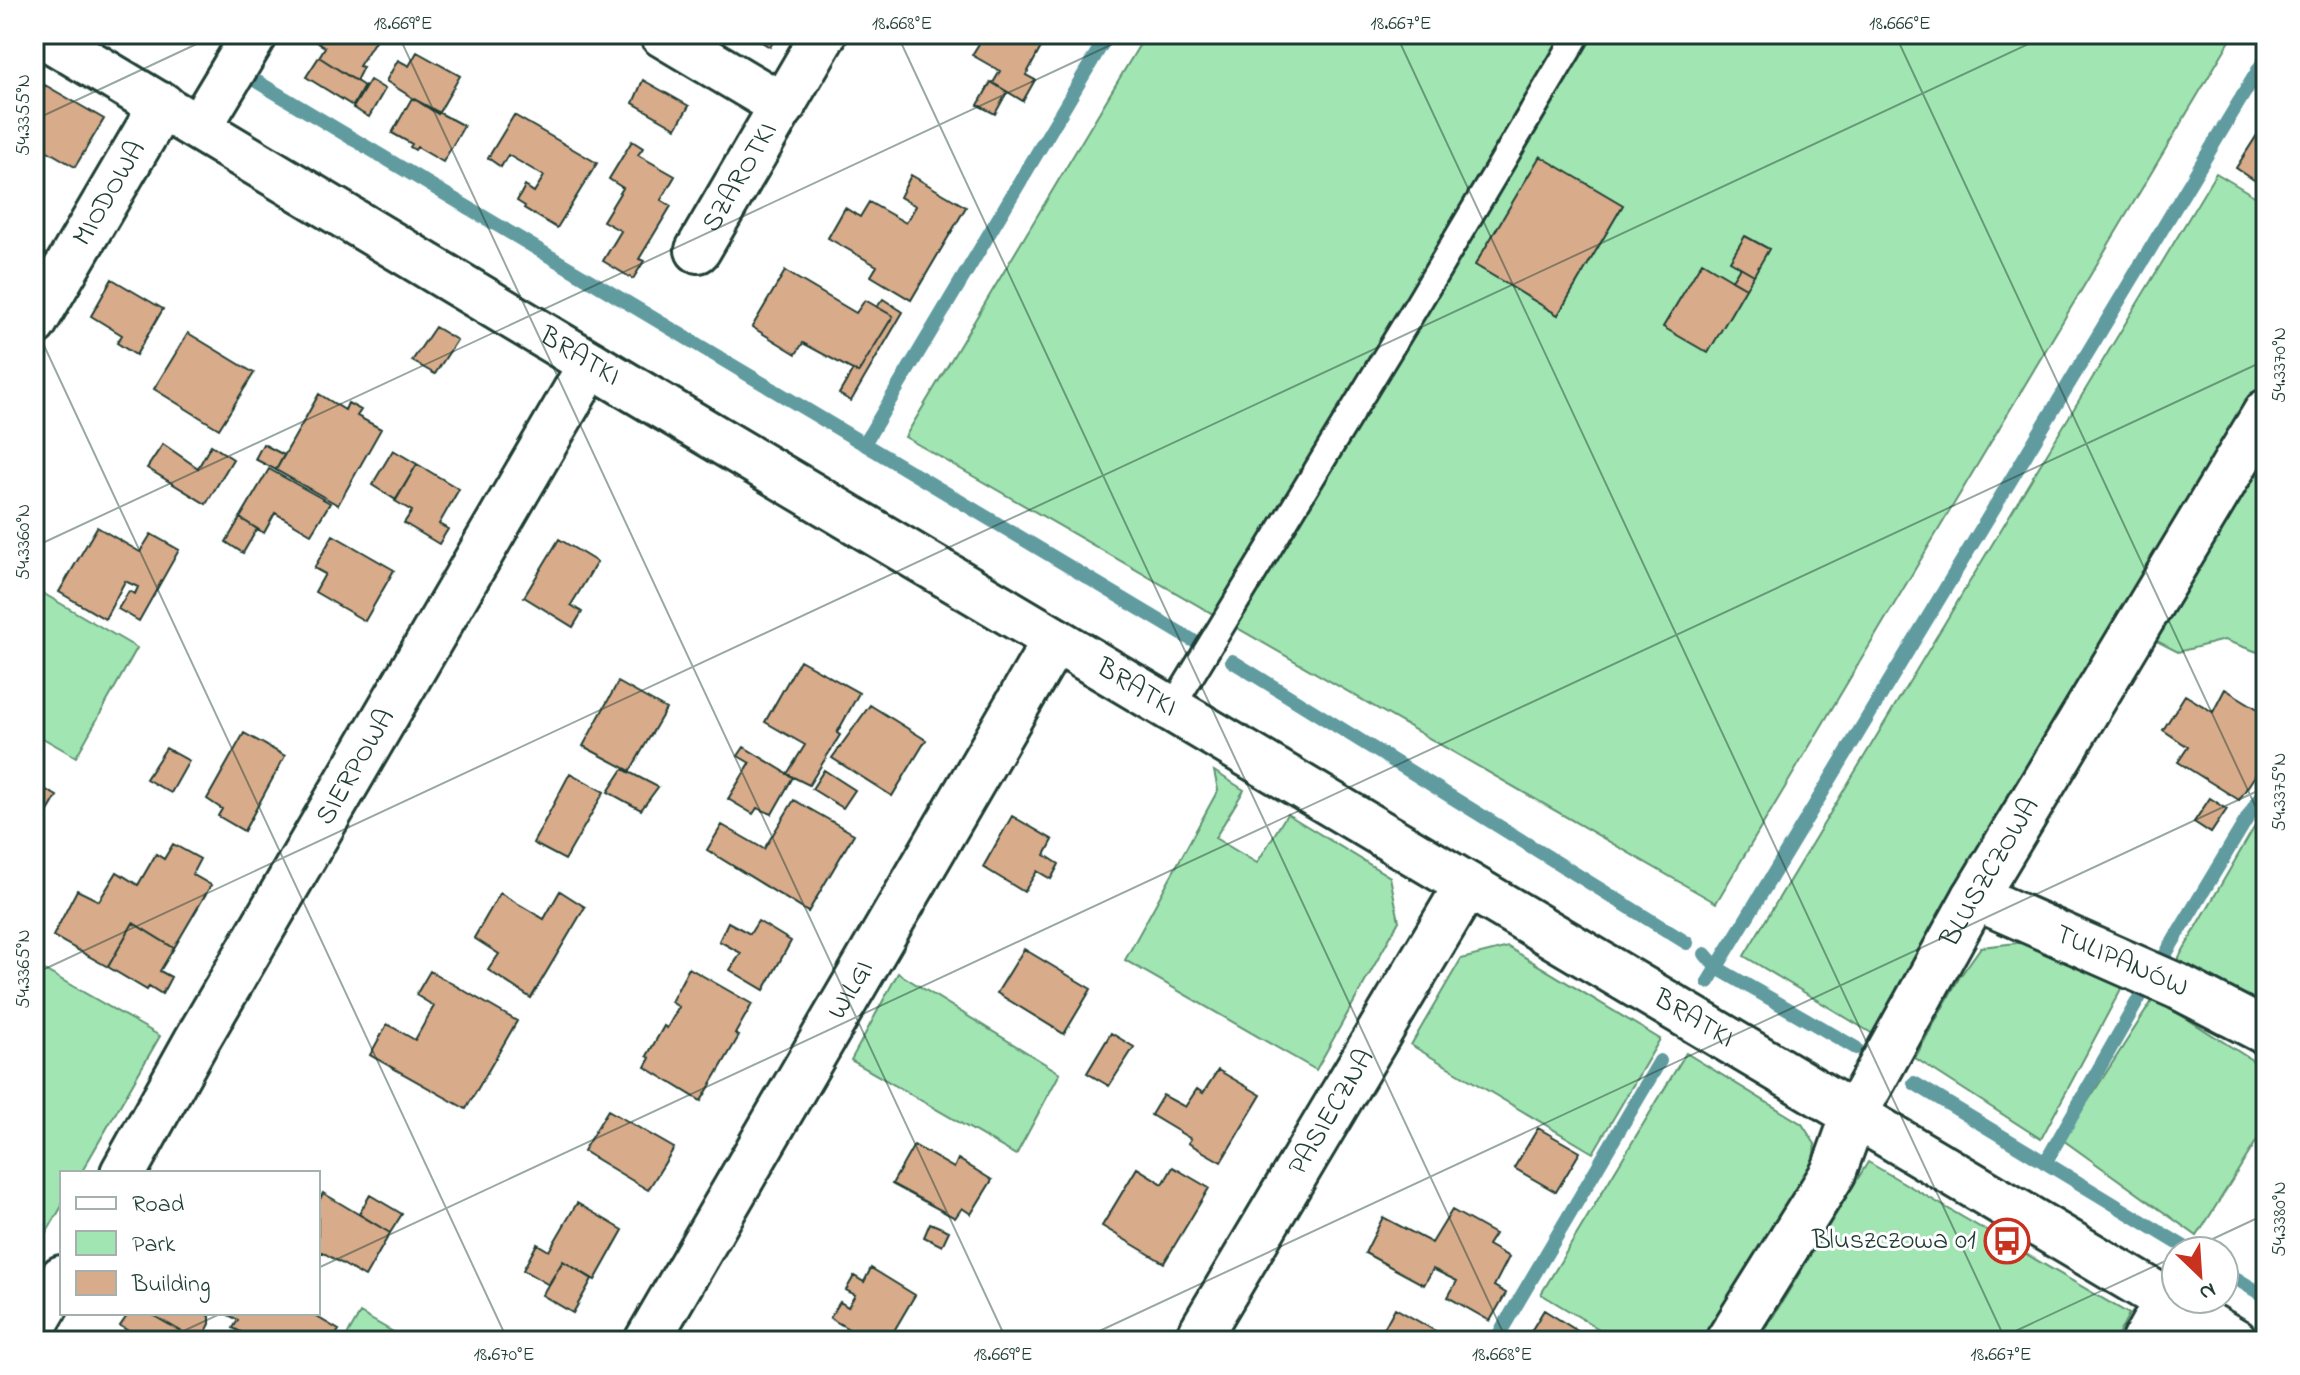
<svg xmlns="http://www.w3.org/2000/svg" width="2300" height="1375" font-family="'Indie Flower',sans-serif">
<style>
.green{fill:#a1e6b2;stroke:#609273;stroke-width:2}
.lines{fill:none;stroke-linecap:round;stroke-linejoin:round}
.stream{stroke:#609b9f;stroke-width:14}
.building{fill:#d8ab8a;stroke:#1f3d34;stroke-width:2}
.lane-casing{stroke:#1f3d34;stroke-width:30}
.street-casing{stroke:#1f3d34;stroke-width:50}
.lane{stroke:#fff;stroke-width:24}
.street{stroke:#fff;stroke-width:44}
.ticks{fill:none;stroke:#1f3d34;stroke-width:2;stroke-opacity:0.45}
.labels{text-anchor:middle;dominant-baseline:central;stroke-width:6;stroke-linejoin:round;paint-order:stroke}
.street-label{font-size:28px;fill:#1f3d34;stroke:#fff}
.poi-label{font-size:28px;fill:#1f3d34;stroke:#fff;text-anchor:end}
.neatline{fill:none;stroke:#1f3d34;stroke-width:3}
.ticks-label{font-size:20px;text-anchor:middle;fill:#1f3d34}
</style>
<rect width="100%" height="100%" fill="#fff"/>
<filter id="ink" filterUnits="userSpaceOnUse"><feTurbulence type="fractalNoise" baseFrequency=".0125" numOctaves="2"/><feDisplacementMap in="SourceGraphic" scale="16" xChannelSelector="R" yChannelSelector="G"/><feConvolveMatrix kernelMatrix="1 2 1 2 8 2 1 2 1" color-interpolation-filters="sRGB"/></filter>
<g filter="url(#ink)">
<!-- green -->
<path class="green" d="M1146,34H2234L1716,903L905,437Z
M2216,173L2266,203V383L1873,1034L1744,956Z
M2266,460V655L2224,640L2178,652L2151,638Z
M34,588L137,648L76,757L34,733Z
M1214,771L1244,790L1215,838L1257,863L1287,814L1390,877L1399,921L1316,1070L1125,960L1218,790Z
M2266,807V1019L2174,966Z
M2026,942L2122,987L2041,1139L1915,1058L1959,978L1981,947Z
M1508,947L1660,1039L1593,1153L1411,1045L1461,959Z
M34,964L160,1036L81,1173H62V1206L34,1254Z
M898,973L1060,1073L1016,1155L851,1060Z
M2154,998L2266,1069V1126L2197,1236L2063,1140Z
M1686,1053L1802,1124L1815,1144L1812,1168L1709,1341H1619L1541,1294Z
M1868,1162L2129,1314L2115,1341H1758Z
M360,1313L409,1341H344Z"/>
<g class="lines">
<!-- stream -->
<path class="stream" d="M1108,34L864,444L1192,640
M256,81L864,444
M1232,661L1687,943
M1705,954L1717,968L1856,1048
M2165,955L2266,787
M1708,982L2266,57
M1914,1083L2191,1251
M2045,1163L2141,995
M2224,1271L2266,1297
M1495,1341L1660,1061"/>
</g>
<!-- building -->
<path class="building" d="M311,34H375L378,36L359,66L363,67L356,81L319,57L325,47L309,38Z
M748,34H778L770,47Z
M985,34H1035L1045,40L1026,75L1035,80L1023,101L993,83L1000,71L972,55Z
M417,52L460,76L438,114L386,81L398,60L409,66Z
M319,57L364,86L353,106L306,77Z
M370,80L385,89L369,117L353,108Z
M643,80L689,106L676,128L633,103Z
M991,82L1007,92L995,114L978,105Z
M45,85L104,119L75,167L34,143V103Z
M412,98L464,126L443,162L417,147L415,150L410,147L412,144L392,133Z
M514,115L597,163L557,228L524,208L525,206L517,201L525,186L534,192L544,176L508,155L501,167L488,158Z
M2266,121V188L2236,168Z
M632,141L643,148L638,155L675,176L661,200L671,206L639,259L644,261L633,279L603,261L621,231L603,221L623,188L609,179Z
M1540,156L1623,205L1558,315L1475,265Z
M911,175L966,207L911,300L871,276L877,266L828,238L845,208L860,217L869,202L906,223L916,206L900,197Z
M1745,236L1769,249L1754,275L1730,261Z
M1702,262L1746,288L1708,353L1663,327Z
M1740,267L1754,275L1746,288L1732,280Z
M785,271L856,313L865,300L893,316L858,373L803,343L796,354L752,327Z
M112,279L163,309L136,355L117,343L122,335L91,316Z
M883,299L903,312L851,401L839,394L853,370L858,373L893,316L877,307Z
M435,327L457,340L435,374L412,361Z
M188,333L254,373L219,429L154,389Z
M319,394L345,410L348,403L361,410L357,416L381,429L338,505L276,470Z
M163,444L198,468L211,445L233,459L206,504L147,468Z
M263,444L284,455L276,470L255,459Z
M393,450L417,464L396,500L372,485Z
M417,464L459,489L439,524L448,529L439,544L404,523L412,511L395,501Z
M269,469L330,503L311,534L275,513L264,533L240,518Z
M240,518L257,529L243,553L226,542Z
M97,527L140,552L151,534L179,550L139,621L118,609L129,591L135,594L138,587L125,581L105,619L59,592Z
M333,535L394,570L365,621L315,592L325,574L314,568Z
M559,539L597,562L571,605L582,612L573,627L524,597Z
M800,660L859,693L837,733L840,735L809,785L787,774L805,745L765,722Z
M618,682L666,709L630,771L583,746Z
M2225,689L2266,714V759L2239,800L2178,762L2188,747L2163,730L2185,695L2213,712Z
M870,705L926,740L892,796L832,758Z
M244,733L285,756L244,831L218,816L222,809L207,799Z
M744,747L793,777L772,814L757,808L753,814L728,799L750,763L738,756Z
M166,748L189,761L171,793L146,779Z
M623,769L658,787L641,810L608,792Z
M824,770L855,790L843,808L812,789Z
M570,773L604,792L565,860L533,843Z
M34,783L57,796L34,835Z
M2210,798L2227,809L2211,833L2194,822Z
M794,800L854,834L808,912L707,850L722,825L764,849Z
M1012,816L1053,840L1045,855L1059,864L1051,879L1037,871L1024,892L983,867Z
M173,844L200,859L192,874L211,885L174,948L133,923L108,967L53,936L77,890L99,901L117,872L138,885L156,854L164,859Z
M560,891L585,907L531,998L488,970L499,954L474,938L500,893L544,919Z
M758,921L791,941L764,990L730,970L741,953L719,941L728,922L750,934Z
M133,923L174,948L160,971L171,977L162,994L149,986L147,990L108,967Z
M1024,949L1091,989L1064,1034L997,993Z
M689,968L752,1004L735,1034L739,1036L701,1101L645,1067L650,1058L647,1056L664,1026L667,1028L679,1007L671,1002Z
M430,971L517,1021L466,1109L370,1055L387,1024L415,1040L434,1006L416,995Z
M1111,1033L1134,1047L1109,1086L1087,1073Z
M1218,1070L1261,1095L1221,1162L1188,1143L1191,1139L1151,1115L1163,1095L1185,1107L1197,1089L1203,1093Z
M608,1110L674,1148L648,1190L583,1151Z
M1538,1128L1580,1152L1556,1192L1514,1168Z
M914,1145L954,1168L958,1159L992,1180L971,1214L962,1208L955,1218L892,1184Z
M1173,1167L1209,1188L1164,1263L1102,1226L1137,1168L1163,1184Z
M323,1193L390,1233L365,1277L322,1252L318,1258V1203Z
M370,1195L402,1214L390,1233L359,1214Z
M577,1203L623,1230L595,1280L563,1261L549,1285L523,1270L537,1244L549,1251Z
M1452,1210L1495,1234L1488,1245L1509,1257L1494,1286L1506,1293L1490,1321L1448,1297L1457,1281L1433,1269L1424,1285L1365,1253L1383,1217L1432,1243Z
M930,1223L949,1231L942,1246L924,1237Z
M563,1261L592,1279L573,1313L542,1295Z
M871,1268L915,1295L888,1341H869L830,1318L840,1302L848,1307L855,1295L846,1290L854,1276L864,1282Z
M1395,1308L1453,1341H1377Z
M1544,1310L1584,1335L1580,1341H1525Z
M129,1313H149L198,1341H146L120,1326Z
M149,1313H204L210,1316V1324L201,1341H198Z
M225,1313H310L339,1330L332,1341H258L233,1328L238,1320Z"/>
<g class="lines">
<!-- lane casing -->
<g class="lane-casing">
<path id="lane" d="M1171,709L1420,300L1578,34"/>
</g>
<!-- street casing -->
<g class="street-casing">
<g id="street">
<path id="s1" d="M41,34L628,386L2235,1341"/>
<path d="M662,34L783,106"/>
<path d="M199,127L255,34"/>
<path id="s2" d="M698,250L824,34"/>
<path id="s3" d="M34,323L162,105"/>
<path id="s4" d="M1975,897L2179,987L2266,1032"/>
<path id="s5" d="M123,1173L197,1040L591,364"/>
<path d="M34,1326L62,1278"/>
<path id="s6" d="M647,1341L1055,640"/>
<path id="s7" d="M1196,1341L1467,885"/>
<path id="s8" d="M1728,1341L1833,1173L1854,1115L1975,897L2266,412"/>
<path d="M2144,1341L2167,1300"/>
</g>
</g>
<!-- lane -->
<use href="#lane" class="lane"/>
<!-- street -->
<use href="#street" class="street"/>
</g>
</g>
<!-- ticks -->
<path class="ticks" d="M398,34L1007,1341M897,34L1507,1341M1396,34L2006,1341M1895,34L2266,829M34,120L218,34M34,324L508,1341M34,547L1134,34M34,974L2050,34M2187,1251L2266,1214M318,1268L2266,360M162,1341L222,1313M1078,1341L2266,787M1994,1341L2176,1256"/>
<!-- icons -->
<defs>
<g id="bus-ring" transform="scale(2.3)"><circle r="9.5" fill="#fff" stroke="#c8321e" stroke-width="1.5"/><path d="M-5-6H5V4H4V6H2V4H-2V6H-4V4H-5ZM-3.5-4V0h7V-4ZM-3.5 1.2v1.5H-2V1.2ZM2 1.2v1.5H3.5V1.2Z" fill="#c8321e"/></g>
</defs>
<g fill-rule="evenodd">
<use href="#bus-ring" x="2007" y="1241"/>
</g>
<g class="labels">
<!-- street labels -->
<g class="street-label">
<text stroke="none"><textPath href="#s2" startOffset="84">SZAROTKI</textPath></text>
<text stroke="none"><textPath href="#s3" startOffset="150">MIODOWA</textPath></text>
<text stroke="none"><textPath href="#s1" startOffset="628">BRATKI</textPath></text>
<text stroke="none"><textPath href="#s1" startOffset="1276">BRATKI</textPath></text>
<text stroke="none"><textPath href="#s5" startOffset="468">SIERPOWA</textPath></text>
<text stroke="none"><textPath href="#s8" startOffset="538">BLUSZCZOWA</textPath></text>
<text stroke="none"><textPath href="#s4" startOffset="160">TULIPANÓW</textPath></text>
<text stroke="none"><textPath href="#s6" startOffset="406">WILGI</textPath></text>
<text stroke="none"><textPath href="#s1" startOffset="1924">BRATKI</textPath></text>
<text stroke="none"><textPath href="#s7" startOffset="266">PASIECZNA</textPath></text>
</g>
<!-- poi labels -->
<g class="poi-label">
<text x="1976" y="1241">Bluszczowa 01</text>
</g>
</g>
<!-- margin -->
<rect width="2300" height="1375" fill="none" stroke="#fff" stroke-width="88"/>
<!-- legend -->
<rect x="60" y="1171" width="260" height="144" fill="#ffffff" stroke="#a5b1ae" stroke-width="2"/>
<rect x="76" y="1197" width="40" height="12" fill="#ffffff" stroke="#a5b1ae" stroke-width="2"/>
<text x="132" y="1211" font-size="24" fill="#1f3d34">Road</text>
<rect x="76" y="1231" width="40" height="24" fill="#a1e6b2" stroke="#a5b1ae" stroke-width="2"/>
<text x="132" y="1251" font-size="24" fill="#1f3d34">Park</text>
<rect x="76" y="1271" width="40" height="24" fill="#d8ab8a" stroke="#a5b1ae" stroke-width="2"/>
<text x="132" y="1291" font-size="24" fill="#1f3d34">Building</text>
<!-- north arrow -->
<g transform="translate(2200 1275) rotate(155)"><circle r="38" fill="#ffffff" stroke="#a5b1ae" stroke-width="2"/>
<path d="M0-6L14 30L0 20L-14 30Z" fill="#c8321e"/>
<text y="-12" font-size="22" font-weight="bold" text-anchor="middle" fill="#1f3d34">N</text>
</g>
<rect x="44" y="44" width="2212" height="1287" class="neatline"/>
<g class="ticks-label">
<text x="403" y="29">18.669°E</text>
<text x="902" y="29">18.668°E</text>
<text x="1401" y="29">18.667°E</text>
<text x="1900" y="29">18.666°E</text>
<text transform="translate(22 115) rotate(-90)" y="7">54.3355°N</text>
<text transform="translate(2278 365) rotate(-90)" y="7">54.3370°N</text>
<text transform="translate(22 542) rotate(-90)" y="7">54.3360°N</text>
<text transform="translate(2278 792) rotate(-90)" y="7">54.3375°N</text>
<text transform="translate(22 969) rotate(-90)" y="7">54.3365°N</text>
<text transform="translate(2278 1219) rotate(-90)" y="7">54.3380°N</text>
<text x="504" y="1360">18.670°E</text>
<text x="1003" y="1360">18.669°E</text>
<text x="1502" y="1360">18.668°E</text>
<text x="2001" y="1360">18.667°E</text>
</g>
</svg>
